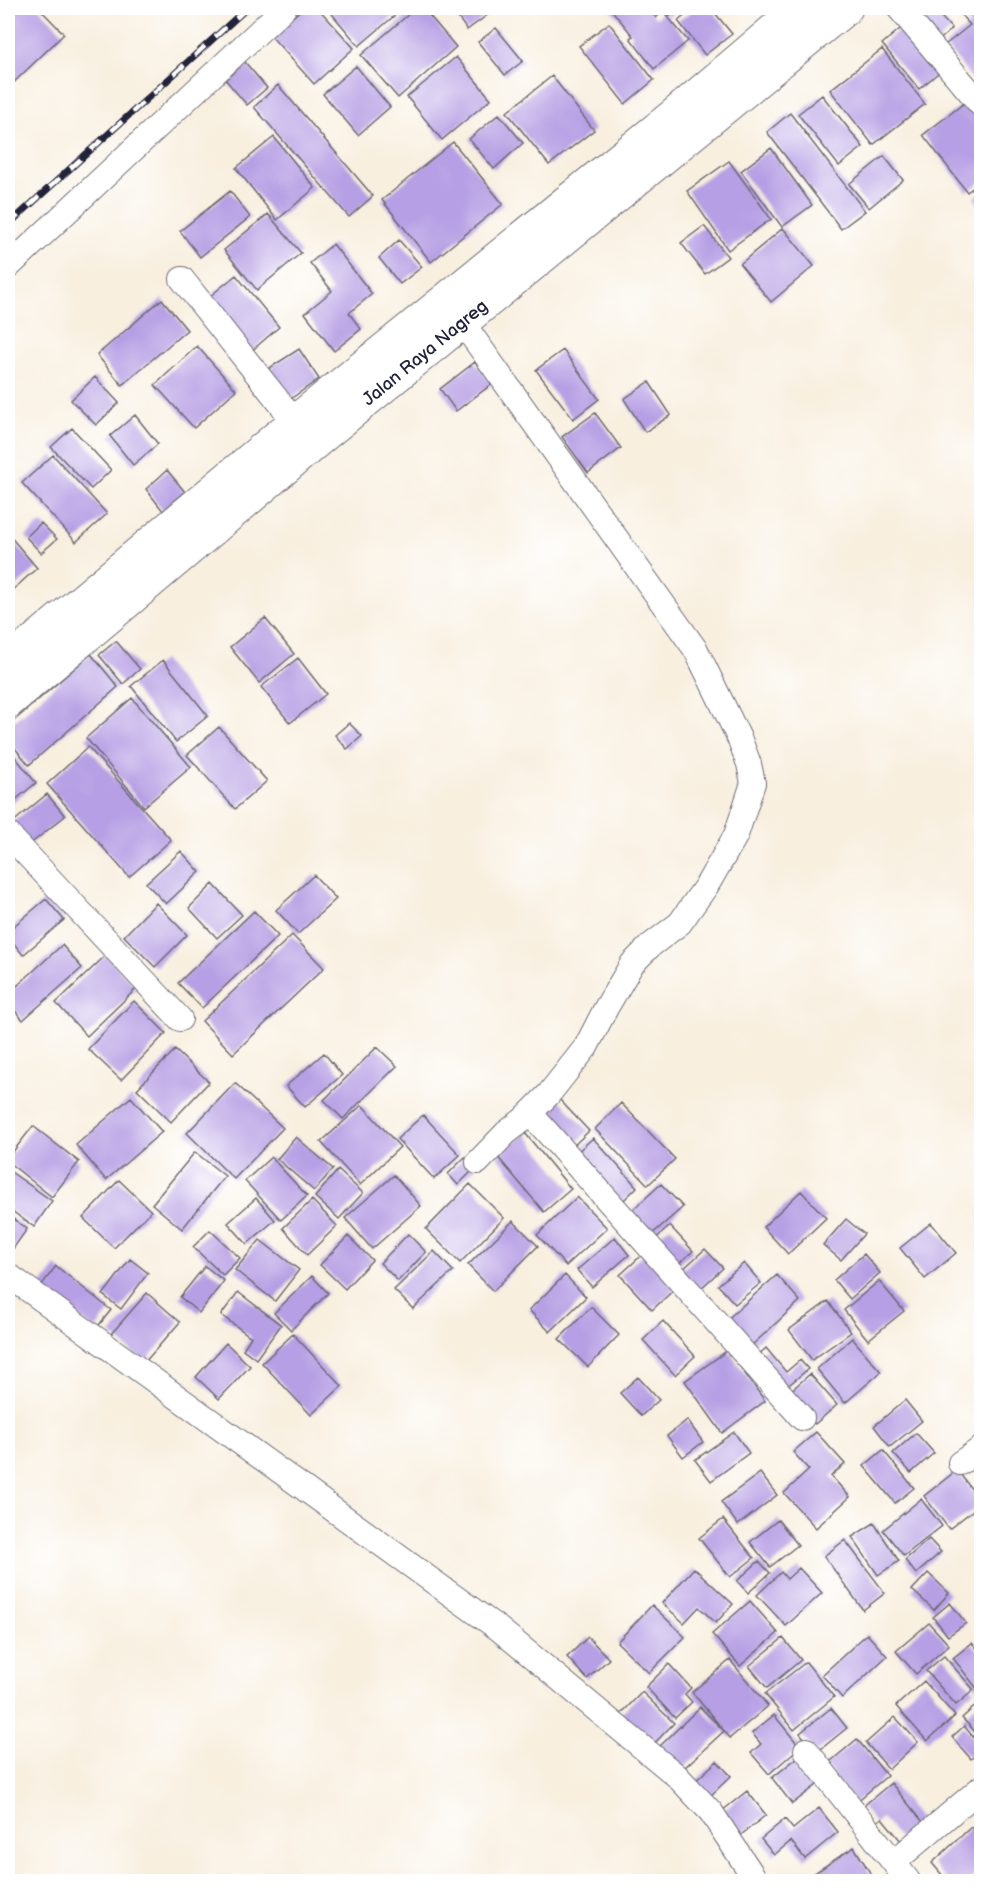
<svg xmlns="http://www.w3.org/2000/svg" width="989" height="1889" font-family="'Balsamiq Sans',sans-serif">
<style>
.building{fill:#b69fe4}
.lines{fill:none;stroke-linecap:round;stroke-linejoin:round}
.minor-casing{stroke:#6d6a74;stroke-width:26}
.trunk-casing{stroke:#6d6a74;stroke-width:35}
.minor{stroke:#fff;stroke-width:24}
.trunk{stroke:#fff;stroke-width:33}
.rail-casing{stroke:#22223b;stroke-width:7}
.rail{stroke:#fff;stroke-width:4.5;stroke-dasharray:14;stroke-linecap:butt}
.labels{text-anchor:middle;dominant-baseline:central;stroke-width:6;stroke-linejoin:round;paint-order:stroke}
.street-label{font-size:18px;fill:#22223b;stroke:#fff}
</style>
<rect width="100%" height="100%" fill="#fff"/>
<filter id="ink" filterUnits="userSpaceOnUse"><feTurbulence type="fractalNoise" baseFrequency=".0167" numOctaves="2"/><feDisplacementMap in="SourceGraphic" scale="12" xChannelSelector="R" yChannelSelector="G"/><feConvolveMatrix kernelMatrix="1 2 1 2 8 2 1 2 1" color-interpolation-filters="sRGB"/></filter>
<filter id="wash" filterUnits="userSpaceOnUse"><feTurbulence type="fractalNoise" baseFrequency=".008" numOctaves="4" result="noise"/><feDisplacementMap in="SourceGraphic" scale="24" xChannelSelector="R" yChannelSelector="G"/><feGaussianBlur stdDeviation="1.35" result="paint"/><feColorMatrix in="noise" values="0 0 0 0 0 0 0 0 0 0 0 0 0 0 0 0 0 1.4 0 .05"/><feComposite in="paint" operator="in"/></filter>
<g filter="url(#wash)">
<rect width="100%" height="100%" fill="#f8efdf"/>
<g id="blocks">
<!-- building -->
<path class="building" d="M8,8H39L64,34L8,88Z
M303,8H318L354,48L314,84L271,36Z
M327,8H397L400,11L359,46Z
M416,8H423L456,47L398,98L361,55Z
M451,8H497L467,30Z
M610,8H647L656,18L663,11L688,41L654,69L630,38L633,36Z
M662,8H678L669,16Z
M695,8H711L732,34L705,55L678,21Z
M933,8L952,29L935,44L917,22Z
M955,8H982V92L945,45L970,25Z
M609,23L654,80L625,104L579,46Z
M906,24L943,69L919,89L882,44Z
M496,28L523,61L505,75L478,42Z
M882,49L925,104L873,145L830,90Z
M456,57L491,99L442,140L407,97Z
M244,61L267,88L247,105L224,78Z
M356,66L390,107L358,135L323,94Z
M552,76L594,130L549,165L507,112Z
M278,85L373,196L349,217L254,107Z
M822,95L863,147L839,166L798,114Z
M968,100L982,116V181L967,192L923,135Z
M790,113L865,211L841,229L767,132Z
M499,114L523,143L494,169L469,139Z
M274,137L315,188L277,220L236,168Z
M453,142L503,204L431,262L382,200Z
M771,148L812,205L782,227L741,171Z
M884,156L903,180L869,208L849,184Z
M729,161L771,219L728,250L687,191Z
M230,191L250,217L200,257L180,231Z
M982,192V208L974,198Z
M268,214L301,253L257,290L224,250Z
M704,226L728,257L705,274L681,243Z
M783,228L814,266L771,302L740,264Z
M399,240L422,267L400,284L379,258Z
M333,244L372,294L349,313L361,329L334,351L305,313L332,291L310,263Z
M236,275L279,327L248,354L204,301Z
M162,299L187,330L122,385L97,355Z
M197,346L236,390L194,428L155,385Z
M299,349L319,379L286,402L265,371Z
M563,350L599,399L573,419L536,370Z
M475,362L492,384L456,411L440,389Z
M95,377L119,403L96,425L71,400Z
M649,382L671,415L645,432L624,399Z
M595,413L621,448L588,473L562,437Z
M135,415L158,444L133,465L110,436Z
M72,428L111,470L91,489L51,447Z
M53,455L107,514L76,542L22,483Z
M167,470L185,492L163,511L146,489Z
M41,523L57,539L41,553L26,537Z
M8,534L37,568L8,594Z
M265,618L294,654L259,683L230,647Z
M116,641L140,669L123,684L99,655Z
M91,654L118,687L29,765L8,740V726Z
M298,658L326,694L290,723L261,687Z
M163,660L208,716L176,742L131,686Z
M132,698L191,767L144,807L86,738Z
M349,723L362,736L347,749L335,735Z
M219,727L267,781L235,809L187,755Z
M88,747L171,840L129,877L47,784Z
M8,748L36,783L8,806Z
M47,794L65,816L29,845L12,823Z
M181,851L200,872L166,904L146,883Z
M314,875L336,899L298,934L276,910Z
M213,884L242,915L217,938L189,908Z
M46,899L64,920L23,955L8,936V931Z
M156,903L187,935L155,967L124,936Z
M254,911L278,936L202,1008L178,983Z
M292,935L324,968L233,1054L202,1021Z
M62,945L82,968L23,1020L8,1003V994Z
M106,955L137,988L87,1036L56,1003Z
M134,1001L166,1033L121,1080L88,1049Z
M377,1047L397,1066L343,1119L324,1100Z
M175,1050L209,1082L171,1122L137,1089Z
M324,1053L342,1075L305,1107L286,1086Z
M235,1083L283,1128L234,1179L187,1133Z
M131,1097L162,1132L106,1180L76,1145Z
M559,1099L589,1131L572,1147L542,1114Z
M621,1103L675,1159L648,1185L595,1129Z
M362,1105L400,1147L360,1185L321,1142Z
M423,1115L460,1155L434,1179L397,1139Z
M33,1126L79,1162L52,1197L8,1162V1158Z
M525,1133L571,1189L544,1212L497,1156Z
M296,1137L333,1169L314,1191L277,1159Z
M593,1138L637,1187L619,1205L574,1155Z
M195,1152L225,1176L182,1229L152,1204Z
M271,1157L307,1196L281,1220L245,1181Z
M465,1157L475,1168L458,1185L448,1174Z
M8,1170L52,1201L34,1227L8,1208Z
M338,1170L363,1193L339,1219L315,1197Z
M394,1175L421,1206L372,1249L345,1218Z
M119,1180L151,1211L114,1248L83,1218Z
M470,1184L504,1218L460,1263L426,1229Z
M661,1184L683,1207L650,1236L629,1213Z
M801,1191L826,1218L788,1254L763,1227Z
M577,1197L607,1228L566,1266L537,1235Z
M256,1198L275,1220L247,1244L228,1223Z
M312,1200L337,1226L307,1255L283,1228Z
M8,1215L27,1229L8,1256Z
M846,1219L864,1234L841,1260L823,1245Z
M513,1221L538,1246L493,1291L468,1265Z
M931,1223L956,1253L925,1279L900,1248Z
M670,1226L693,1251L676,1266L653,1241Z
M210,1230L240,1258L223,1275L193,1247Z
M408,1234L426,1252L398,1281L380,1263Z
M348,1236L372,1260L345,1289L320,1265Z
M615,1237L629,1255L592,1287L577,1270Z
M260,1240L299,1270L275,1301L235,1270Z
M705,1249L723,1268L698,1291L680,1272Z
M434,1251L453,1271L413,1309L394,1290Z
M644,1253L677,1287L652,1310L620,1275Z
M864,1254L880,1273L850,1299L834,1280Z
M130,1259L148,1273L121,1309L103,1295Z
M744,1263L761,1283L735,1304L718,1285Z
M56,1266L111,1310L95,1330L40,1287Z
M205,1266L224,1281L199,1313L180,1297Z
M565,1275L586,1297L550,1332L529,1310Z
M777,1275L800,1301L748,1349L724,1322Z
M312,1276L328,1293L291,1330L274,1313Z
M879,1281L904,1311L868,1340L844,1310Z
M238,1292L281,1325L256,1359L243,1349L251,1337L221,1315Z
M147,1293L180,1322L144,1363L111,1334Z
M828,1301L851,1332L812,1360L789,1330Z
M591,1307L619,1335L588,1367L559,1339Z
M663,1321L695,1356L675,1375L643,1340Z
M293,1334L342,1386L311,1415L262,1363Z
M852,1338L881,1372L845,1403L817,1369Z
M226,1343L250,1366L219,1399L196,1377Z
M766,1348L786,1372L800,1360L808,1369L784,1389L756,1357Z
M728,1350L765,1401L722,1433L685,1381Z
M810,1374L837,1405L815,1424L788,1393Z
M638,1377L659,1400L641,1416L620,1393Z
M905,1400L922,1421L890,1447L874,1426Z
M687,1420L703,1442L683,1457L667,1436Z
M734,1432L749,1453L711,1481L695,1460Z
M816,1432L845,1464L831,1476L850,1497L816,1528L784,1493L809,1470L793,1452Z
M916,1433L934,1453L911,1473L893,1453Z
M883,1450L914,1488L895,1503L864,1466Z
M957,1470L982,1503L949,1529L924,1496Z
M760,1473L777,1495L738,1525L721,1502Z
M921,1499L942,1526L904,1556L883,1530Z
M723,1519L754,1558L730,1577L699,1538Z
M778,1520L798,1545L770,1567L750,1542Z
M874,1523L899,1561L878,1575L852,1537Z
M929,1539L941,1552L916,1574L905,1560Z
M845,1540L885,1593L863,1610L824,1556Z
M759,1561L770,1573L748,1593L737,1581Z
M694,1568L733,1604L716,1623L699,1607L684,1623L662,1603Z
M799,1568L822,1593L786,1626L757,1595L781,1572L787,1579Z
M928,1573L949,1593L934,1610L912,1590Z
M750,1601L778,1633L740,1666L712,1634Z
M950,1603L966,1623L948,1636L933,1617Z
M652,1605L685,1637L649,1673L617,1642Z
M929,1623L949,1645L916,1674L896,1651Z
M867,1634L887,1656L842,1698L822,1675Z
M588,1637L609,1659L587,1679L567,1657Z
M783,1638L801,1660L767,1688L749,1666Z
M972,1643L982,1654V1688L978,1690L953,1658Z
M944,1656L974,1690L956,1705L926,1671Z
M730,1660L768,1706L730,1738L692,1692Z
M806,1662L834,1697L794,1730L765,1694Z
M669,1664L691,1688L685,1694L692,1702L675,1718L646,1687Z
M924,1681L955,1716L927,1741L896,1706Z
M642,1692L674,1723L650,1748L618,1717Z
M982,1700V1739L962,1718Z
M700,1707L724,1731L683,1769L660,1746Z
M831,1708L847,1728L816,1753L800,1733Z
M774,1715L800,1747L769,1774L751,1753L761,1744L752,1733Z
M895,1717L918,1742L889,1769L866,1743Z
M964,1726L982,1747V1750L971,1759L952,1737Z
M857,1739L887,1776L855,1803L825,1766Z
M802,1754L822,1781L792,1804L772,1778Z
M717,1761L731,1776L706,1800L691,1785Z
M891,1783L923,1822L901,1841L882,1818L875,1823L862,1807Z
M747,1791L766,1815L736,1839L717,1815Z
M982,1798V1824L969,1807Z
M819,1808L838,1832L805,1859L791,1841L774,1855L761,1839L785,1819L793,1829Z
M971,1827L982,1838V1869L968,1882H948L932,1863Z
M854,1847L876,1882H801Z"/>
</g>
</g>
<g filter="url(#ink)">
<use href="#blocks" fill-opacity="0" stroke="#6d6a74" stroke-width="1.5"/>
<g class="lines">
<!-- minor casing -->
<g class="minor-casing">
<path id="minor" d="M899,8L982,106
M8,267L284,8
M182,279L295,422
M462,322L696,650L740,740L749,764L753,783L736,835L707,885L680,923L650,946L632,964L606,1008L586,1047L548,1095L524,1119L506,1133L478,1162
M8,834L180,1019
M530,1113L802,1418
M8,1275L499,1629L677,1776L711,1812L757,1882
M960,1463L982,1448
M806,1750L909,1882
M894,1862L982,1787"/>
</g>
<!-- trunk casing -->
<g class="trunk-casing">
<g id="trunk">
<path d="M8,663L295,422L674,115L800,8"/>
<path id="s1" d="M8,702L324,435L846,8"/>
</g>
</g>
<!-- minor -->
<use href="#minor" class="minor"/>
<!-- trunk -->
<use href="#trunk" class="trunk"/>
<!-- rail casing -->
<g class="rail-casing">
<path id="rail" d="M8,225L247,8"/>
</g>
<!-- rail -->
<use href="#rail" class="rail"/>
</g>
</g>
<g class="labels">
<!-- street labels -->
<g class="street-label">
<text stroke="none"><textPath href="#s1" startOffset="544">Jalan Raya Nagreg</textPath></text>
</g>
</g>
<!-- margin -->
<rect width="989" height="1889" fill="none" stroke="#fff" stroke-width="30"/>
</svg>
